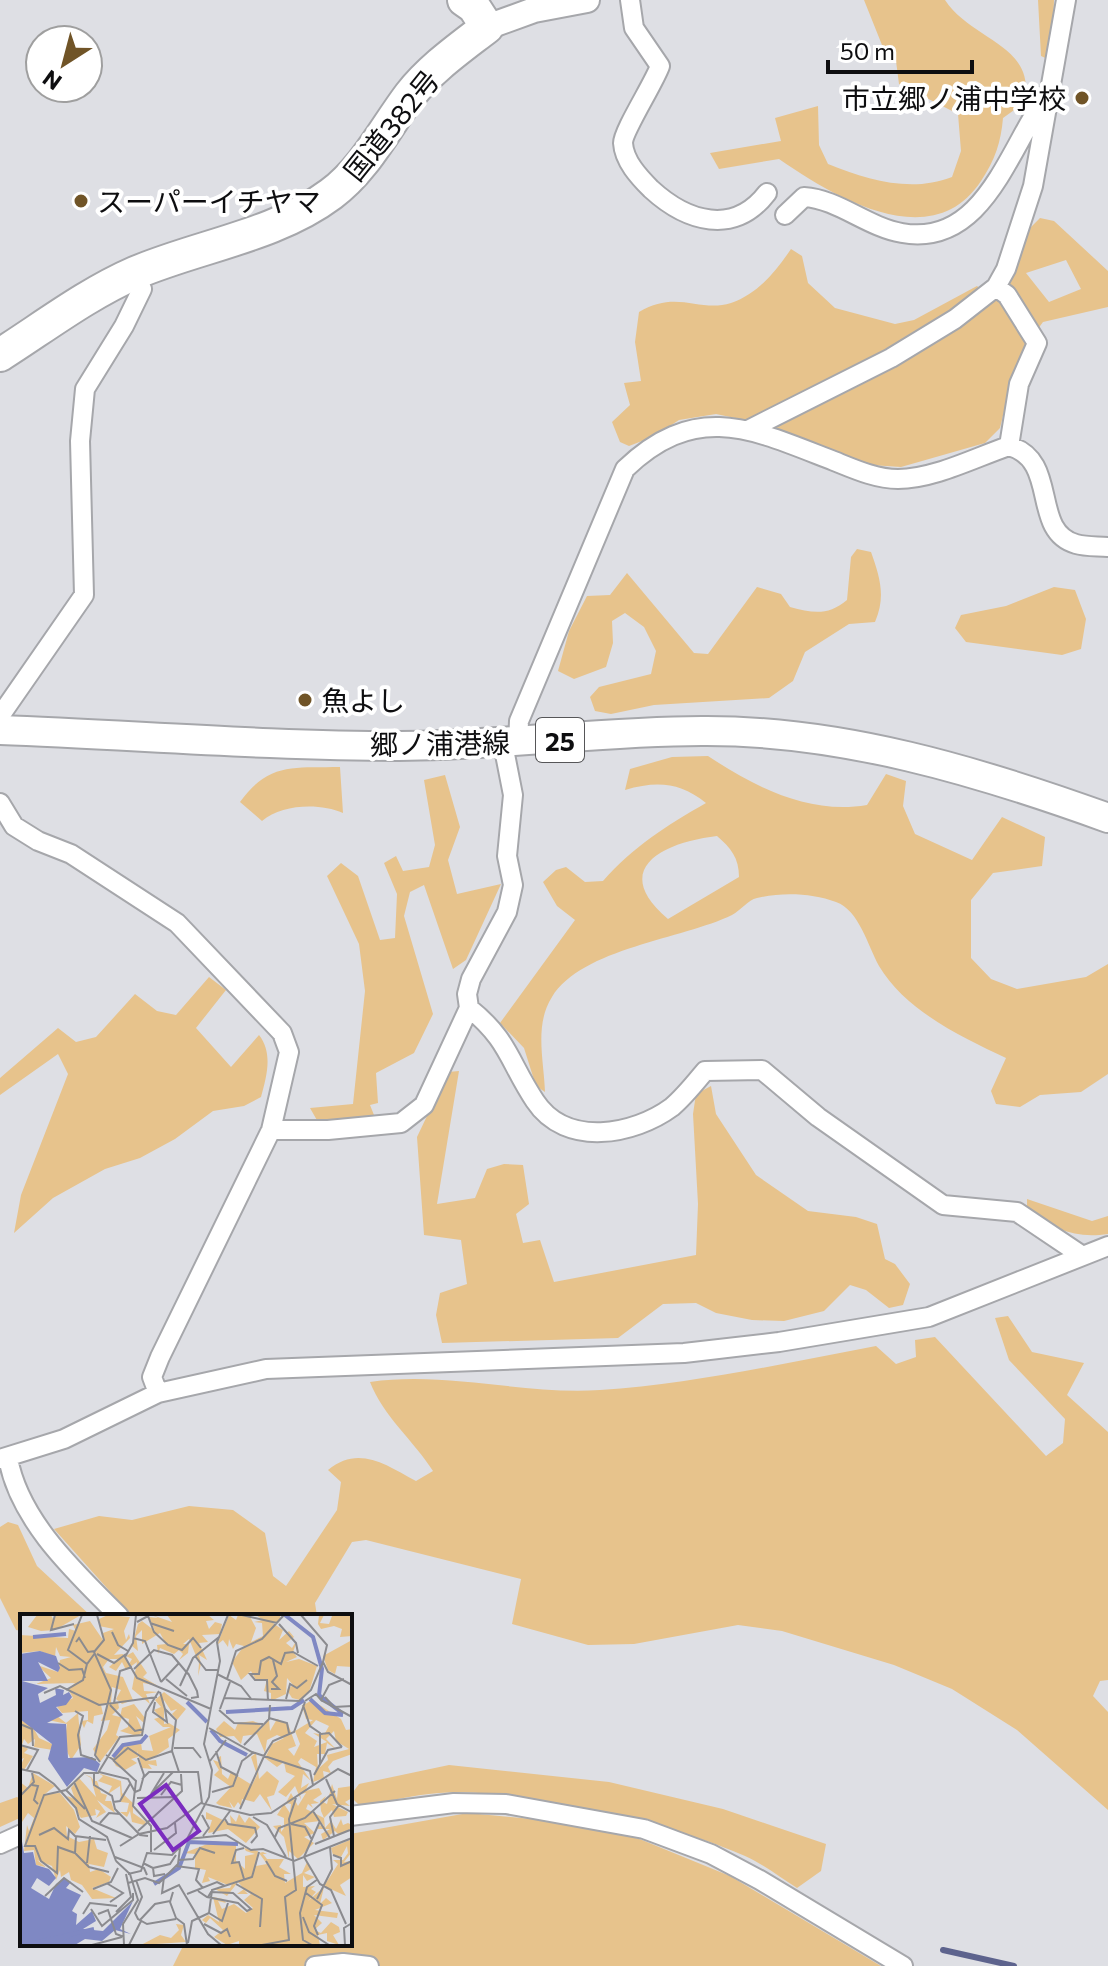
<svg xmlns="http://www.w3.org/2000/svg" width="1108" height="1966" font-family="Commissioner,'Noto Sans JP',sans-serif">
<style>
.green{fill:#e7c38c;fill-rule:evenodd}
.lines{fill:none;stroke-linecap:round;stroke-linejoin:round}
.stream{stroke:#5d638d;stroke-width:6}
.street-casing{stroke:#a6a7ab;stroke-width:22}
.secondary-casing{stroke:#a6a7ab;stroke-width:28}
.primary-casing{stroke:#a6a7ab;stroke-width:32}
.highway-casing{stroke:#a6a7ab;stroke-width:36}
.street{stroke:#fff;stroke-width:18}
.secondary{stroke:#fff;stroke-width:24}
.primary{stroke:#fff;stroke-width:28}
.highway{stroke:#fff;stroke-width:32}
.poi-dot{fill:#705427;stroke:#fff;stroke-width:3}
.labels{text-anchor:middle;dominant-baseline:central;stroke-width:8;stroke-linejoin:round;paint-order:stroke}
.shield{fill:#fff;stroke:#565658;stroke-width:2}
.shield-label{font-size:26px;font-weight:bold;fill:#0e0e10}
.poi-label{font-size:28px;fill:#0e0e10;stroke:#fff;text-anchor:start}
.street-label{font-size:28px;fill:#0e0e10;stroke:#fff}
.inset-river{fill:none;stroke:#7f88c3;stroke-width:4}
.inset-road{fill:none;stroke:#8b8b8f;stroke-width:2}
.view{fill:#7b2cbf;fill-opacity:0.15;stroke:#7b2cbf;stroke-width:4}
.inset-edge{fill:none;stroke:#0e0e10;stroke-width:4}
</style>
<rect width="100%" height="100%" fill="#dedfe4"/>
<!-- green -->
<path class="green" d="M864,0H945C972,41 1038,45 1024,103L1003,118C1001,142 995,160 981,181C932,256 834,197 779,159L719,169L710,153L781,141L775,118L818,106L819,145L828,164C868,180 911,193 952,177L961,151L958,114L899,84L896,61L888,60Z
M1038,0H1054L1052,61L1041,56Z
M1040,218L1054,221L1108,271V307L1043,322L1026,345L1011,382L1000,428L985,443L901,467L871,465L740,419L716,414L679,420L655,436L629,446L620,442L612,422L630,405L624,383L641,381L635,342L639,312C677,289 699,313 731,303C758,294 776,271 791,249L802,256L808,283L835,308L895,324L914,320L977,286L991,299L1027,231ZM1066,260L1081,289L1049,302L1026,273Z
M857,549L871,552C880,577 886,597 875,622L849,624L805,652L793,681L769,698L654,705L611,714L595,711L590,697L599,687L651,674L656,651L644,627L625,613L612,621L613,643L606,667L574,679L558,671L569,631L587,596L610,595L627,573L694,653L708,654L757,587L781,594L790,607C813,613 828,616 847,600L851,557Z
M1054,587L1075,590L1086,619L1081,649L1062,655L966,642L955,628L961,615L1006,606Z
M708,756C755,787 809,815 867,805L886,774L906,781L903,806L915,834L972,860L1002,817L1045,837L1042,866L993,873L971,900V958L991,979L1017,989L1086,977L1108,964V1074L1081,1092L1040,1095L1020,1107L996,1104L991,1091L1006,1058C961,1037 905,1010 879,966C868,946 859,910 836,902C812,893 782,892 757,898C748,900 741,910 732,915C683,939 582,948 552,997C534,1025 544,1061 545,1092L536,1086L524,1048L500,1023L575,920L557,906L543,882L556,870L566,867L585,882L603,881C633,847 667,825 706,803C679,782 657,781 625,790L630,769L672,757ZM717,836C731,848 739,858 739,877L668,919C608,868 665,842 717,836Z
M340,767L343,813C320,803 282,804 262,821L240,802C269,762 294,768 340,767Z
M445,775L460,827L448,860L457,894L501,884L466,960L453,969L424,885L410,892L404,916L433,1014L414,1053L376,1073L378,1103L370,1105L374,1115L318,1122L310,1108L353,1104L365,991L359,944L327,876L341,863L358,876L380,940L395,938L397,894L384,863L396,856L403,871L429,867L435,845L424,780Z
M209,977L226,990L196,1028L231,1067L259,1035C273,1053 267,1075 261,1097L244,1106L213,1111L175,1139L140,1158L105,1169L53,1198L14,1233L21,1195L68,1074L58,1054L0,1095V1078L58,1028L76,1042L96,1037L135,994L157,1011L176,1015Z
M459,1071L437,1204L475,1198L487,1169L504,1164L523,1165L529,1204L516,1214L523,1243L540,1240L554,1282L696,1255L698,1204L693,1114L696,1094L711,1086L716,1114L756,1175L808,1211L856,1217L877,1224L885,1259L895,1264L910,1284L903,1305L889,1308L866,1290L850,1285L824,1311L784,1321L752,1320L716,1313L696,1303L663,1304L618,1338L442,1343L436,1315L440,1293L467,1284L461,1240L424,1235L417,1137L448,1072Z
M1027,1199L1092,1221L1108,1216V1234C1075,1239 1055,1229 1027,1212Z
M1008,1316L1032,1352L1084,1363L1067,1395L1108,1432V1680L1100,1681L1093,1696L1108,1712V1810L1017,1730L952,1689L894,1665L782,1631L738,1625L634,1644L588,1645L512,1624L521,1579L366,1540L352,1542L315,1603L317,1616H132L54,1529L99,1516L132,1520L189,1506L233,1510L265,1533L273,1576L286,1586L337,1510L341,1482L328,1470C358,1445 385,1464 416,1481L433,1471C414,1441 383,1416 370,1382C447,1371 524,1395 600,1390C693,1384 785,1363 876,1346L896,1364L916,1357L915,1340L935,1337L1046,1456L1063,1443L1065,1419L1009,1360L995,1318Z
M8,1522L18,1525L37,1566L91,1616H22V1631L16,1630L0,1598V1527Z
M449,1765L609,1782L723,1809L826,1844L821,1871L797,1888C780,1877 763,1864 745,1856C675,1824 514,1787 439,1793C412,1795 386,1802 360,1806L350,1796L359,1784Z
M17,1797L22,1800V1817L0,1827V1803Z
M468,1813L594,1825L642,1840L730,1876L881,1966H173L184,1944H350V1834Z"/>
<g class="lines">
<!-- stream -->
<path class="stream" d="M943,1950L1014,1966"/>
<!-- street casing -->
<g class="street-casing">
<path id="street" d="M630,0L634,28L660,66C654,83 623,131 623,143C624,161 639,177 651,189C687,222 734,236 767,193
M785,215L804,197C838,199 867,227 902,233C987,248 1010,141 1051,90
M996,287L1007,295L1037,343L1019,384L1009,446
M748,430L891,358L955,319L996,287L1006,269L1033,186L1066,0
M0,716L84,595L80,441L85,389L124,326L142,289L134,274
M518,743L519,721L625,469C697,400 754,430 834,461C854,469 876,479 898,479C934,479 976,457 1009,446C1060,460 1030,531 1076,544C1086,547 1098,546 1108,547
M0,803L14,826L38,841L71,854L177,923L282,1033L289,1052L271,1130L160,1357L152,1377L158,1393
M469,1008C509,1040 509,1062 535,1101C566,1148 634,1135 672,1107C684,1097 695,1083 705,1071L762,1070L818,1117L943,1205L1017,1212L1081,1255
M271,1130H328L401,1123L424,1105L469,1008L467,994L471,979L507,912L513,885L507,856L513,795L503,744
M8,1458C19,1521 76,1573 119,1616
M0,1459L64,1439L158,1393L266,1369L684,1353L779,1342L929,1317L1108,1246
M350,1816L454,1803L506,1804L644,1829L711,1854L760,1880L903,1966
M0,1844L22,1834
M315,1966L343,1963L369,1966"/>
</g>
<!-- secondary casing -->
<g class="secondary-casing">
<path id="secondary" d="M487,27L534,10L587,0"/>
</g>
<!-- primary casing -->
<g class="primary-casing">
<path id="primary" d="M0,730C133,735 267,746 399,746C500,746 601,731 702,731C841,730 978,771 1108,818"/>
</g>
<!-- highway casing -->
<g class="highway-casing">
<path id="highway" d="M0,355C44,327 87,294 135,273C198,246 275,236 331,194C365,169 385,128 410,95C431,68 460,48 487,27L474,7L464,0"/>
</g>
<!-- street -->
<use href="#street" class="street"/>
<!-- secondary -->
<use href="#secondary" class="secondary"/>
<!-- primary -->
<use href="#primary" class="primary"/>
<!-- highway -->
<use href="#highway" class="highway"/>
</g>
<!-- markers -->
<g class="poi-dot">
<circle cx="1082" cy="98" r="8"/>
<circle cx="81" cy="201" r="8"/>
<circle cx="305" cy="700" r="8"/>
</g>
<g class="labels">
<!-- shield labels -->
<rect class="shield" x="536" y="718" width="48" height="44" rx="6"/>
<g class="shield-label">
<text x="560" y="740">25</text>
</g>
<!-- poi labels -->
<g class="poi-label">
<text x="1066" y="98" text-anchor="end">市立郷ノ浦中学校</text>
<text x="97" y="201">スーパーイチヤマ</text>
<text x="321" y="700">魚よし</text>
</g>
<!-- street labels -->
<g class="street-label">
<text transform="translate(391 125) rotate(-51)">国道382号</text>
<text transform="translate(440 743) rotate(-1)">郷ノ浦港線</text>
</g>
</g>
<!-- overview -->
<g transform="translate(20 1614)">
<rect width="332" height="332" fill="#dedfe4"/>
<path d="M17,1H31L33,5L36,1H61L35,16L21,17L8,13ZM88,1L110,3L104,17L106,26L109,20L110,24L94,41L103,40L109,50L112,45L106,42L113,38L127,59L123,63L138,72L123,69L124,77L138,78L126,80L130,90L112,75L117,48L106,56L102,48L96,57L89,53L98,45H89L83,53L86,59L103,63L113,86L102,90L96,85L101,76L92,73L91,89L98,88L99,94L92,101L100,103L102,94L114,90L125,104L124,109L116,102L123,118L117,122L100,117L108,113L109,105L102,103L96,121L99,123L80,148L73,135L87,116L90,106L81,107L88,91H81L83,100L74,102L73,110L67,107L64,114L61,107L68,106V97L42,99L37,93L53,84L48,75L55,69L16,70L31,64L17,51L38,58L40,46L51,43L40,42L36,33L35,43L20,37L0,39V21L48,24L49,15L56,17L53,11L70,7L83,26V19L94,15L79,12V5ZM132,1L152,8L147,1H188L194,6L186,7L189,15L195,8L202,10L200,20L182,21L188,28L179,29L187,46L179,41L181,50L178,62L179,49L169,25L163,30H169L168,39L159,46L163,40L159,36L154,40L140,34L138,40L137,31L146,30L140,19L122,30V16L116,22L118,37L112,32L118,10L122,7L135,17L129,3L138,4ZM209,1L216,6L218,1H229L236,14L231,28L243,22L242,9L234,8L243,6L236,1H260V5L264,1L258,9L250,7L263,16L259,26L269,17L274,23L266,29L272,34L275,29L276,30L273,38L277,43L266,48L279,45L297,52L289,78L280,86L272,84L267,76L273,71L267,64L266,80L251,87V79L244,77L247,65L236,66L231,57L221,66L212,48L224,32L216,30L213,35L209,25L208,33L203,26L197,31ZM299,1H304L300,9L309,10L312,2L332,1V22L320,23L322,15L314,12L301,15L298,10ZM332,26V53L317,52L315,60L308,56L303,42ZM144,78L166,95L157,106L152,100L157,95L151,97L144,86V110L149,109L160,116L148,125L149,133L128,147L136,146L137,152L128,150L132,155L122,154L117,136L118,143L111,145L117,149L105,156L96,152L92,145L102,132L121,129L122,136L133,137L129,122L151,113H143L134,105L140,103L134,96L141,93L135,86ZM292,86L321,105L326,116L332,115V140L313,147L308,153L311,159L303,157L304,164L293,168L296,153L281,144L278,148L291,167L283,160L281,174L289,169L285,177L299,174L302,180L293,186L299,189L291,190L293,194L288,190L286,195L304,204L305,214L311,207L316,215L321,205L323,211L328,209L332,211V214L319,221L315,217L303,226L301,220L310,215H298V211L304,212L300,207L284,209L295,219L284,223L294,229L278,245L269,237V245L264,223L253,212L261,211V218L264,214V204L257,201L264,190L270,199L271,190L266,189L271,179L278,192L286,179L280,180L281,186L275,172L266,183L258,178L275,162L266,158L264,148L257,153L245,144L252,130L264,124L257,121L247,126L245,139L237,120L223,122L221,130L214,122L200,123L196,115L204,107L215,116L218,109L233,107L241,110L239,117L249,106L250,117L257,105L268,110L276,132L268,135L274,142L280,130L275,117L293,106L286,105L282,92ZM296,106L309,112L304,121L293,119L307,128L294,133L297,127L285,119ZM314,117L316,127L329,135L307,141L308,146L298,155L297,140H305L307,129L317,136L306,125ZM58,99L61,131L51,146L44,131L47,110L28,106L37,102L46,109ZM0,106L11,110L19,124L32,130L33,136L14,133L15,125L8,130L4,125L2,131L8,135L4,139L13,142L4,156L0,153L4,144L0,146ZM236,139L239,165L247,157L259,167L254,181L247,183L252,197L240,180L234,188L222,185L221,192L218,188L214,194L209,187L212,194L199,191L196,189L211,173L194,161L199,156L193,146L199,148V143L201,142L202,160L208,165L211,158L232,171L237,161L231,143ZM13,159L35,172L25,180L40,179L54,196L60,213L55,220L46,212L47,222L59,228L74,225L77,235L88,239L84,253L69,250L70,258L79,255L91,263L89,268L72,274L96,284L72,285L62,271L51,266L49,258L41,263L40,256L36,266L32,252L17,246L26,253L16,251L14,236L4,237L7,211L9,217L14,204L8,199L0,211V168L8,174ZM78,159L101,167L102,179L113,189V199L126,208L124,211L112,208L110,197L107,203L100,198H107L109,189L101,188L100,172L88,180L92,172L78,167L83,162ZM64,160L71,163L74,167H77L81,179L87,181L85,187H91L95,199L77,186L86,198L76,204L80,197L75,195L76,201L61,204L47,182L55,185L51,174L59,164L76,183L71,164ZM312,170L317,185L318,174L332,172V184L325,188L330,192L312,190L328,198L326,202L314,203L312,196L304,204L301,197L300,187L306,182L303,188L307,190ZM186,198L211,210L210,201L216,208L219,200L225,209L229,203L240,213L226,229L208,215L188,219L192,206L186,205ZM332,225V238L324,248L332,247V263L320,271L326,282L304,272L318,250L313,246H323L328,239L327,232L321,243L313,241L311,234ZM195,227L216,231V247L225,255V242L235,240L226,237L224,234L238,237L236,252L247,250L239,239L243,238L247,240H243L247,245H264L259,253L271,260H264L265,269L282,259L287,248L291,255L284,259L295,263L287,267L283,261V273L295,272L291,275L296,278L288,287L304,273L300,290L306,284L312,289L295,296L318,299L317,304L294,301L302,309L294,316L301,319L311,308L319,313L320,318L313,321L319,331L307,327V319L298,321L300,331H219V327L207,331L194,323L203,316L190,304L186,309L182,306L188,301L199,308L193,283L203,285L206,289L198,287L202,295L214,290L226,299L233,294L224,286L231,280L224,276L228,280H217L224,275L218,268L207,282L195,275L210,274L213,268L208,271L188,263L190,267L182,269L186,256L175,254V240L164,239ZM156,310L164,311L161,321L166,328L121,331L140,321L151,324L159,316Z" fill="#e7c38c" fill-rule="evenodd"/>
<path d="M20,37L36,42L40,54L38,58L18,48L28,67H2L28,74L18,80L20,89L36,81L35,74L44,76L43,81L49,78L52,83L46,91L36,93L43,101L27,109L46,110L48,144L72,143L80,150L77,158L64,154L47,173L28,145L32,130L0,105V40ZM0,216L4,239L13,238L16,251L29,255L36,264L29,272L17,264L11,274L29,285L36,270L44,264L51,268L46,274L61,281L52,297L57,300L56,311L72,297L76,307L63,315L83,317L113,287L100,315L111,320L95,316L82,327L65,325L55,331H0Z" fill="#7f88c3"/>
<path class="inset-river" d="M265,1L293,23L302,55L299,81L323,100M13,23L46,20M290,85L305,99L323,101M167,88L187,108M206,98L272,94L284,86M191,116L200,127L227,141M93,143L103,131L121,128L127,121M134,270L159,254L169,228L218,230M5,331L74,315M19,331L49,322"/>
<path class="inset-road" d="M35,1L31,16L54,10M62,1L48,36L67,50L75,39M77,1L84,26L74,38L91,76L75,141L80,148M116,1L113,29L105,43L117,64L191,95M208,1L197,28L200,47L184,130L192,156L189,183L167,225L206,221L231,236L243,235L274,247L332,224M222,1L257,9M281,1L307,31L303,48L308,58L332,71M117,8L128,2L134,18L148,31L162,36L173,24L181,34M130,9L154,17M259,10L276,29L278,39M92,18L98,31L108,37M113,24L125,27L141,68M56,28L59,24L68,38L75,37M77,40L94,49L106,40M175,42L186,56H198M38,49L49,56L62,55L65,64M114,55L134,36L152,41L168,60M168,59L177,77L178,83L171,84M197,60L221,72L232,86M146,65L167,82M207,65L216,37L242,25L264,1M141,68L159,49M160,72L173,44L199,23M251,75H259L252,68L257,62L253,46M46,76L63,66L67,50M140,78L145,95L156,106L152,137L159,158M24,79L40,72L79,91L137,83M305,83L314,93L332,92M204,84L279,87L291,76L303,48M266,85L270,70L277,74L287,66M301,86L332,103M248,87L247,66H235L230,60H239L241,47L249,43L261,50L265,39L273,38L298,52M285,87L296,80L301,86L309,71L324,65M135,88L133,98L147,108L145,95M94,89L100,57L112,53M90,91L115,117L124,115M283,91L290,112L300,119V151M200,95L210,68M199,96L214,109L243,110M55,97L63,102L58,121L61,141L76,146M249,104L267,109L269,119M0,110L12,115L13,132M189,114L232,138L290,157L293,171M301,120L309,119L322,133M0,131L18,136L7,156M224,131L249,105L250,91M154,134H173L181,144M196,137L201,153L218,162M86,141L94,146L108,134L126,146L152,137M93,146L116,167L113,192L131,212V238M190,147L206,126M0,155L19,159L34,170L56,194L59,205L87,223L96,247M79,158L108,165L115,178M74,159V171L92,182L95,195L120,221L128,222M144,159L131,180L153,158M294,161L308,136L322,133M122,165L129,158H178L182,189M306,165L317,190L331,198L332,218M54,168L72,207L112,224M12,171L18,172L14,186L18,190M46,176L65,195M115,178L120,176L124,161L118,144M192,178L213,172L222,147L234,138M141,181L151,168L162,171M0,182L14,168L12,159M117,184L154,183M93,188L100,187L110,170M220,195L245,140L253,127L274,118L285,88M293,197L310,224M182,201L189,214L183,222M233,203L247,211L266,243M205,205L208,210L235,214L237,222L231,229M300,207L284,243L300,270L311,276L326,310M80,209L89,199L100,200M271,210L285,213L292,226M118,217L162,177L161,160M193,220L210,197M19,221L34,214L48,225L49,216L55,222L86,226M56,222L55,239L38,233L37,259L21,247L15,232H5L24,181L46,176L64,159H78L100,123L122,121L126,98L139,77M314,222L310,203L319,191M255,223L259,214L285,204L315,177M295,230L330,216M100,232L119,220L147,214L181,189L230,201L251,199L318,155L332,162M134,236L156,219L155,209M55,239L69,253L89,258M313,241L321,244V252L332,247M95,243L124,254L127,261M159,246L173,245L180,234L195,239M96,247L110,260L118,286L103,310L104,331M246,247L255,262L267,267M67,249L70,222M123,249L133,254L134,262L145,260M156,252L179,255L176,266L183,274M133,254L150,250L156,241M108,260L121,257L127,239L152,241L166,227M144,263L142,279L159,271L188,320L201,331M224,265L219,248L212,249L216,236L224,234M116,266L122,283L115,299L118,305L127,310L156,305M108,269L125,264L139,269L158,250L160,234M88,270L103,279L90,288M216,270L242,285L240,313M73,275L91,268L98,254M178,277L187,283L218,289L227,297L231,295L213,279L191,278L188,283M153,278L150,288L156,304L164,310L167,331M286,279L302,291L294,312L298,321M167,280L197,268L205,272M25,282L44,264L63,278M297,285L312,255L310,233M71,295L82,312L113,286V279M96,298L111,283L106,260M189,299L192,276L232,263L239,238M189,299L202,307L208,289M63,300L70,289L97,292M78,300L88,296L96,320L104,323M283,303L289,318L309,331M120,306L135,290L150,287M184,310L201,319L207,315L210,323M168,329L172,307L189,299M72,331L102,323M109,331L121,307M242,331L269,326L265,283L276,276L269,205L276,184M292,331L283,326L280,299L287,273L298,265M325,331L324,314L332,309"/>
<path class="view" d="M146,171L179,217L153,236L120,190Z"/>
<rect width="332" height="332" class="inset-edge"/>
</g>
<!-- north arrow -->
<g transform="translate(64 64) rotate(216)"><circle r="38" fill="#ffffff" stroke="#9f9f9f" stroke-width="2"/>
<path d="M0-6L14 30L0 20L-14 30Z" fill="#705427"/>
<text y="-12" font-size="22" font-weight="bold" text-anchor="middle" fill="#0e0e10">N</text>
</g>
<!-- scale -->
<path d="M828 60v12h144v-12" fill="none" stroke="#0e0e10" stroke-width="4"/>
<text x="840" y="60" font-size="24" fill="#0e0e10" stroke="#ffffff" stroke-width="6" paint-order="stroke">50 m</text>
</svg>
